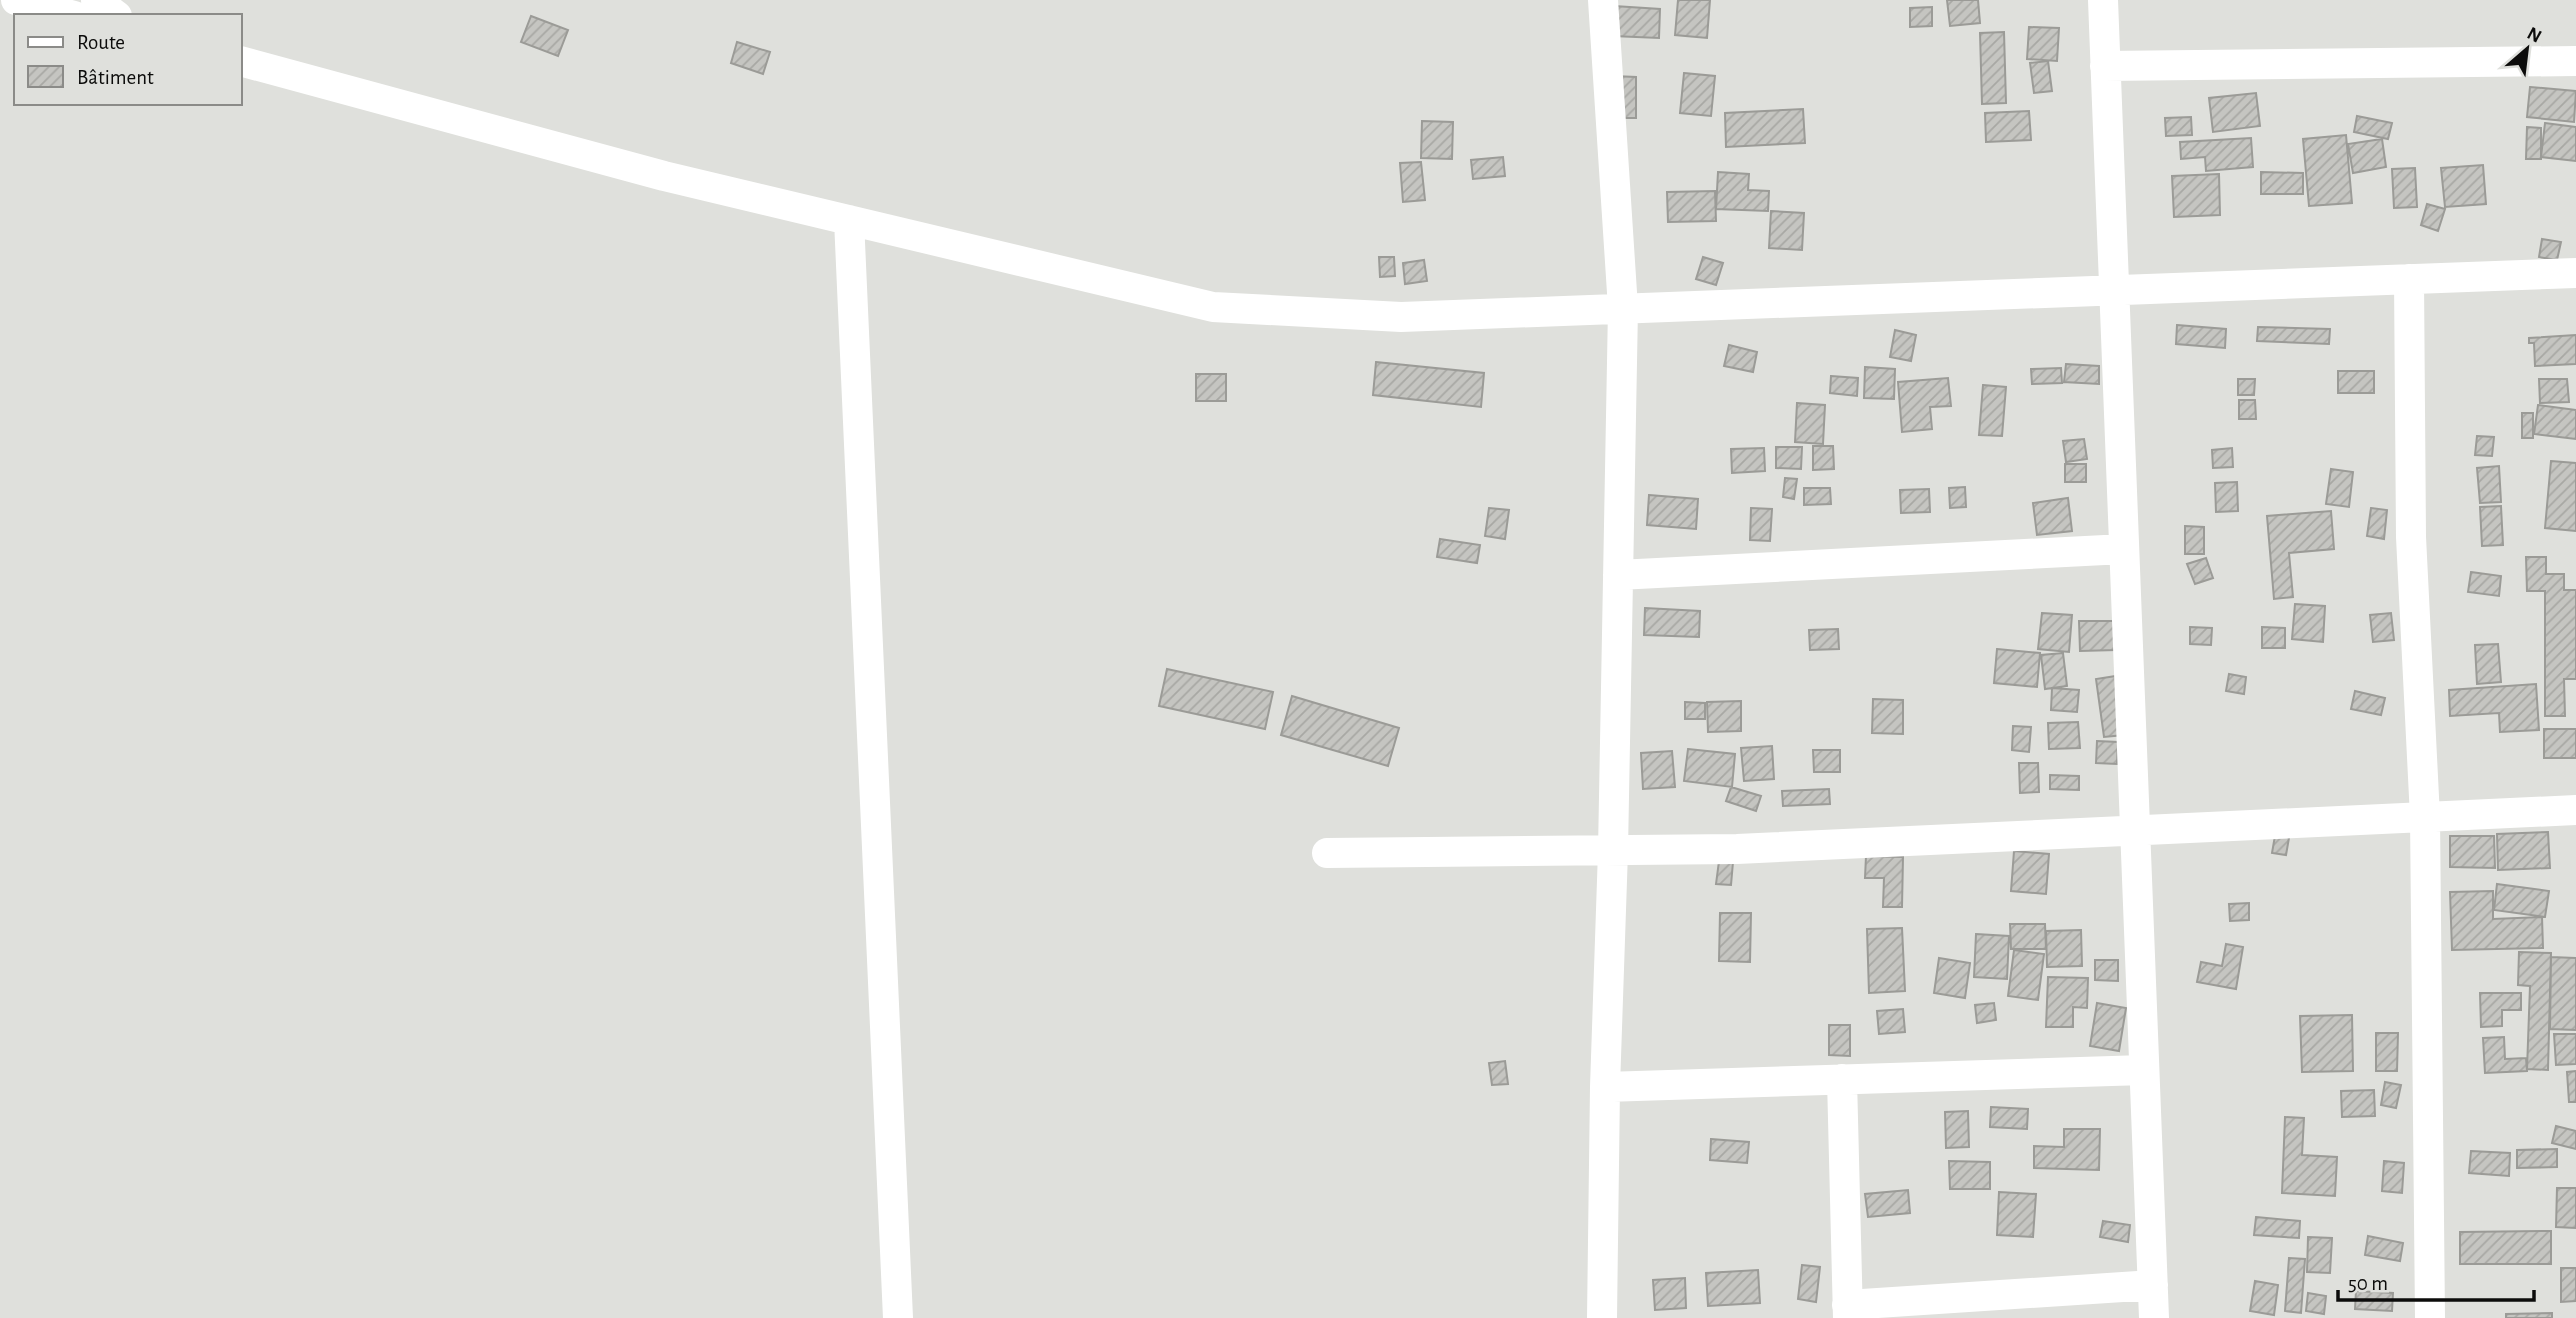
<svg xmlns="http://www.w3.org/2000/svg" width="2576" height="1318" font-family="'Alegreya Sans',sans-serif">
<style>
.building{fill:url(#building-hatch);stroke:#9b9b97;stroke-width:2}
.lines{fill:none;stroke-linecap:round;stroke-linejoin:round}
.minor{stroke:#fff;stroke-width:30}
</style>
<defs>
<pattern id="building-hatch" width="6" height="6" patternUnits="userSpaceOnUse" patternTransform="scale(1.75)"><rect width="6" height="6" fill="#c5c5c1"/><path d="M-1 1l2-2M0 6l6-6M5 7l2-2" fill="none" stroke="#a8a8a4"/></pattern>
</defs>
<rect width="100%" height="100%" fill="#dfe0dc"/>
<!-- building -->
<path class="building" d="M1678,0H1710L1707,38L1675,35Z
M1947,0H1978L1980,23L1950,26Z
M1614,6L1660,9L1659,38L1613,36Z
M1932,7V26L1910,27V8Z
M531,16L568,30L558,56L521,42Z
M2029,27L2059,28L2057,61L2027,59Z
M2004,32L2006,103L1982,104L1980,33Z
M737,42L770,52L763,74L731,63Z
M2048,61L2052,91L2034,93L2030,63Z
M1684,73L1715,76L1711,116L1680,113Z
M1613,76L1636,77V118H1614Z
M2530,87L2576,91L2574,122L2527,117Z
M2256,93L2260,126L2213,132L2209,98Z
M1803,109L1805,143L1726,147L1725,113Z
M2029,111L2031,140L1986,142L1985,113Z
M2357,116L2392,123L2388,139L2354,132Z
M2191,117L2192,135L2166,136L2165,118Z
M1422,121L1453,122L1452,159L1421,158Z
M2545,123L2576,127V161L2541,157Z
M2527,127L2541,128V159H2526Z
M2346,135L2352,203L2309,206L2303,139Z
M2251,138L2253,167L2206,171L2205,157L2181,159L2180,142Z
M2382,139L2386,167L2353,173L2348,144Z
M1503,157L1505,176L1473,179L1471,160Z
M1421,162L1425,200L1403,202L1400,163Z
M2483,165L2486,204L2445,207L2441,168Z
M2415,168L2417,207L2394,208L2392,169Z
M1718,172L1749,174L1748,190L1769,191L1768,211L1716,209Z
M2261,172L2303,173V194H2261Z
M2219,174L2220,215L2174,217L2172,176Z
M1715,191L1716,221L1668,222L1667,192Z
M2427,204L2445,209L2438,231L2421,225Z
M1771,211L1804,213L1802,250L1769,248Z
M2542,239L2561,242L2557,260L2539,257Z
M1379,257H1394L1395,276L1380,277Z
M1703,257L1723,263L1716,285L1696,279Z
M1424,260L1427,281L1405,284L1403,263Z
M2177,325L2226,329L2225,348L2176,344Z
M2258,327L2330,329L2329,344L2257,341Z
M1895,330L1916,335L1911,361L1890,357Z
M2576,335V364L2535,366L2534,343H2529V338Z
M1729,345L1757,352L1753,372L1724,366Z
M1376,362L1484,373L1481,407L1373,395Z
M2066,364L2099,366V384L2064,382Z
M1865,367L1895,369L1894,399L1864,398Z
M2061,368L2062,383L2032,384L2031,369Z
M2338,371H2374V393H2338Z
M1196,374H1226V401H1196Z
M1831,376L1858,378L1857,396L1830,393Z
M1948,378L1951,406L1930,407L1932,429L1902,432L1898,382Z
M2238,379H2255L2254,395H2238Z
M2539,379H2567L2569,402L2540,403Z
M1983,385L2006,387L2002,436L1979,435Z
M2239,400H2255L2256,419H2239Z
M1797,403L1825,405L1823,444L1795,442Z
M2538,405L2576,410V439L2534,434Z
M2522,413H2533V438H2522Z
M2477,436L2494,437L2492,456L2475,455Z
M2084,439L2087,459L2066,462L2063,441Z
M1813,446H1833L1834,469L1813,470Z
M1776,447H1802L1801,469L1776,468Z
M1764,448L1765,471L1732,473L1731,449Z
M2232,448L2233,467L2213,468L2212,450Z
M2551,461L2576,463V531L2545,528Z
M2065,464H2086V482H2065Z
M2499,466L2501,502L2480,503L2477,468Z
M2331,469L2353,472L2349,507L2326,504Z
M1785,478L1797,479L1794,499L1783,497Z
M2237,482L2238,511L2216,512L2215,483Z
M1965,487L1966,507L1950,508L1949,488Z
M1804,488H1830L1831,504L1804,505Z
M1929,489L1930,512L1901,513L1900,490Z
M1649,495L1698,499L1696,529L1647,525Z
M2068,498L2072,531L2037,535L2033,503Z
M2501,506L2503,545L2482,546L2480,507Z
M1489,508L1509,510L1505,539L1485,536Z
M1751,508L1772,509L1770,541L1750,540Z
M2371,508L2387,510L2384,539L2367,536Z
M2331,511L2334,549L2289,553L2293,597L2274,599L2267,516Z
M2185,526L2204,527V554H2185Z
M1440,539L1480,545L1477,563L1437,557Z
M2526,557H2546V574H2564V590H2576V679H2564L2565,716H2545V591H2527Z
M2206,558L2213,578L2195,584L2187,564Z
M2471,572L2501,576L2499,596L2468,592Z
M2295,604L2325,606L2323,642L2292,639Z
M1645,608L1700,611L1699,637L1644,635Z
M2042,613L2072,615L2069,652L2038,649Z
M2391,613L2394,640L2373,642L2370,615Z
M2079,621H2115L2116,650L2080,651Z
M2190,627L2212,628L2211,645L2190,644Z
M2262,627L2285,628V648H2262Z
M1838,629L1839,649L1810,650L1809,630Z
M2498,644L2501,682L2477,684L2475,645Z
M1997,649L2040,653L2037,687L1994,683Z
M2063,653L2067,686L2045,689L2041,655Z
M1167,669L1273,692L1265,729L1159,706Z
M2229,674L2246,677L2244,694L2226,691Z
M2116,676L2124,735L2104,737L2096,679Z
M2536,684L2539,730L2500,732L2499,713L2450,716L2449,690Z
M2052,688L2079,690L2077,712L2051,710Z
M2355,691L2385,698L2381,715L2351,709Z
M1292,696L1399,728L1388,766L1281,735Z
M1873,699L1903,700V734L1872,733Z
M1741,701V731L1708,732L1707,702Z
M1685,702L1705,703V719H1685Z
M2078,722L2080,748L2049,749L2048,723Z
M2013,726L2031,727L2029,752L2012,750Z
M2544,729H2576V758H2544Z
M2097,741L2118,742L2117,764L2096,763Z
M1772,746L1774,779L1744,781L1741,748Z
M1688,749L1735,754L1732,787L1684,781Z
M1813,750H1840V772H1814Z
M1672,751L1675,787L1643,789L1641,753Z
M2019,763H2038L2039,792L2020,793Z
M2050,775L2079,776V790L2050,789Z
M1731,787L1761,796L1756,811L1726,801Z
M1829,789L1830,804L1783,806L1782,791Z
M2276,830L2290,832L2286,855L2272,853Z
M2548,832L2550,868L2498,870L2497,834Z
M2450,836H2494L2495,868L2450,867Z
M2014,851L2049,854L2046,894L2011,891Z
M1866,856L1903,857L1902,907H1883L1884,878H1865Z
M1719,861L1733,862L1731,885L1716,884Z
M2497,884L2549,891L2545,917L2494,910Z
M2493,891V919L2542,917L2543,948L2452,950L2450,892Z
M2249,903V920L2230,921L2229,904Z
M1720,913H1751L1750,962L1719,961Z
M2010,924H2045L2046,949H2011Z
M1902,928L1905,991L1869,993L1867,929Z
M2081,930L2082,966L2047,967L2046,931Z
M1976,934L2009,936L2007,979L1974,977Z
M2226,944L2243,947L2236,989L2197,982L2201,962L2222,966Z
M2014,950L2044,954L2038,1000L2008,996Z
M2519,952L2551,953L2548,1070L2527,1069L2530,986L2518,985Z
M2551,957L2576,958V1030L2550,1029Z
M1939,958L1970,963L1965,998L1934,993Z
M2095,960H2118V981L2095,980Z
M2048,977L2088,978L2087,1008L2073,1007V1027H2046Z
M2480,993H2521V1010H2502V1026L2481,1027Z
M1994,1003L1996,1020L1977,1023L1975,1005Z
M2097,1003L2126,1008L2119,1051L2090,1046Z
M1903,1009L1905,1032L1879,1034L1877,1011Z
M2352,1015L2353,1071L2302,1072L2300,1016Z
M1829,1025H1850V1056L1829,1055Z
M2376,1033H2398L2397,1071H2376Z
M2554,1034H2576V1064L2556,1065Z
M2504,1037L2505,1059L2526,1058L2527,1071L2485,1073L2483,1038Z
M1505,1061L1508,1084L1492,1085L1489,1063Z
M2576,1071V1102H2569L2567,1072Z
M2385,1082L2401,1085L2396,1108L2381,1105Z
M2374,1090L2375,1116L2342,1117L2341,1091Z
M1991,1107L2028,1109L2027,1129L1990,1127Z
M1968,1111L1969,1147L1946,1148L1945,1112Z
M2285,1117L2304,1118L2302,1155L2337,1157L2335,1196L2282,1193Z
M2556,1126L2576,1131V1149L2552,1143Z
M2064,1129H2100L2099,1170L2034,1168V1146L2064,1147Z
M1711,1139L1749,1142L1747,1163L1710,1160Z
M2557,1149V1167L2517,1168V1150Z
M2471,1151L2510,1153L2509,1176L2469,1173Z
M1949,1161L1990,1162V1189H1950Z
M2384,1161L2404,1163L2402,1193L2382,1191Z
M2557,1188H2576V1228L2556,1227Z
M1908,1190L1910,1213L1868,1217L1865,1194Z
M1999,1192L2036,1194L2033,1237L1997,1235Z
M2256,1217L2300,1221L2299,1238L2254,1235Z
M2103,1221L2130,1225L2128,1242L2100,1237Z
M2551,1231V1264H2460V1232Z
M2368,1236L2403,1243L2400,1261L2365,1255Z
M2308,1237L2332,1238L2330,1273L2307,1272Z
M2289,1258L2305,1259L2301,1313L2285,1311Z
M1802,1265L1820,1267L1816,1302L1798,1299Z
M2561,1268H2576V1301L2561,1302Z
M1758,1270L1760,1303L1708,1306L1706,1273Z
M1685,1278L1686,1308L1655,1310L1653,1280Z
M2255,1281L2278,1285L2274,1315L2250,1311Z
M2356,1291L2393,1293L2392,1311L2355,1309Z
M2308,1293L2326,1296L2324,1314L2306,1311Z
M2552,1313V1318H2506V1314Z"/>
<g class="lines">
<!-- minor -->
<path class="minor" d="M16,0L74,16
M96,0L117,16
M2103,0L2154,1318
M240,61L664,176L1213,307L1401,317L2576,273
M2105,66L2576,61
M849,220L898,1318
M2409,279L2411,537L2425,817L2430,1318
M1618,575L2124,549
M1327,853L1737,849L2576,810
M1842,1079L1848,1318
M1605,1087L2144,1070
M1847,1305L2153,1285
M1602,1318L1605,1087L1613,851L1623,308L1603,0"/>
</g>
<!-- legend -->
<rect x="14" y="14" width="228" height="91" fill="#dfe0dc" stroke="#8b8b88" stroke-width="2"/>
<rect x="28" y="37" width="35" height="10" fill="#ffffff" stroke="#8b8b88" stroke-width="2"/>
<text x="77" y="49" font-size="21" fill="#0c0c0b">Route</text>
<rect x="28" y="66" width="35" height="21" fill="url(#building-hatch)" stroke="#8b8b88" stroke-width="2"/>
<text x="77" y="84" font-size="21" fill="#0c0c0b">Bâtiment</text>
<!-- north arrow -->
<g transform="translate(2527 49) rotate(28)" stroke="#dfe0dc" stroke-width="5" paint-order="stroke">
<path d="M0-5L12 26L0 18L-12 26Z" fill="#0c0c0b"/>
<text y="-10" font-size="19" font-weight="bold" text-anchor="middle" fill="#0c0c0b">N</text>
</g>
<!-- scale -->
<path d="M2338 1290v10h196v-10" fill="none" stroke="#0c0c0b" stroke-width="3.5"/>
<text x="2348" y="1290" font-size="21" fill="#0c0c0b" stroke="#dfe0dc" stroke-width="5" paint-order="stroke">50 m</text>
</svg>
